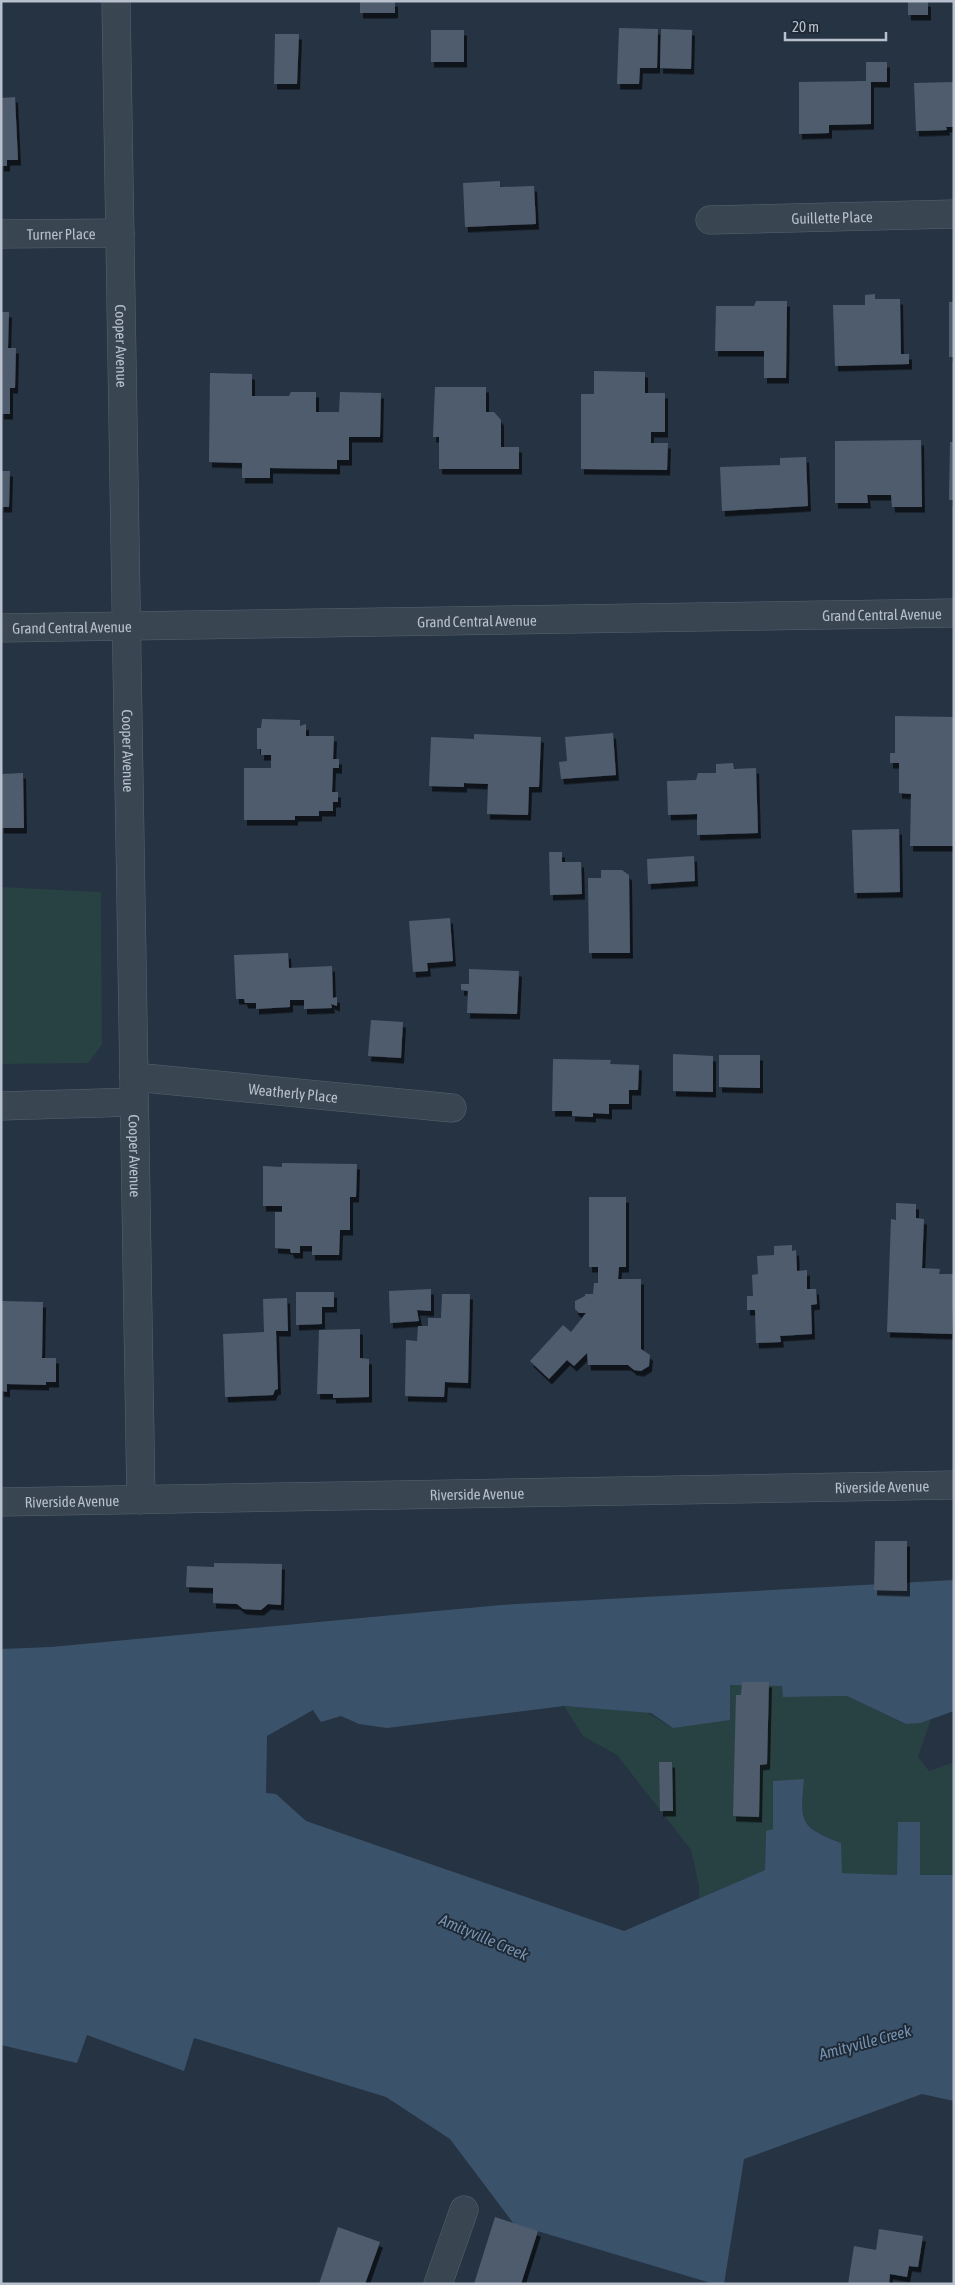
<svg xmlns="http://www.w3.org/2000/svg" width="955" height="2285" font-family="'Asap Condensed',sans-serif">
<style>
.green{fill:#284143}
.water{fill:#3b526b}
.building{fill:#4f5c6d;filter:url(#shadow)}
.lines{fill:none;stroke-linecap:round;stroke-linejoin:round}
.minor-casing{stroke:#58636f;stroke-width:29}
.minor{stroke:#3a4552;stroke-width:28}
.labels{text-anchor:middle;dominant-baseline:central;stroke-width:4;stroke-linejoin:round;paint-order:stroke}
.street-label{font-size:15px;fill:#b7c0cc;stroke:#1f2a37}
.water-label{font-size:16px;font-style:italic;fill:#7792af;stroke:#1f2a37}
</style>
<defs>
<filter id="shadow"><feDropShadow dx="3" dy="5.5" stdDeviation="0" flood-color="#0009"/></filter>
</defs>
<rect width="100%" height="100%" fill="#263342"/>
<!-- green -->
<path class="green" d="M1,887L101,892L102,1045L88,1063L1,1064Z
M730,1685H782L784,1697L847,1696L906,1724L931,1719L918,1757L929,1771L954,1762V1875H920L919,1822H899L897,1875L841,1873V1843C801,1827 800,1823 804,1780L773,1781V1829L766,1832L765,1870L699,1899V1886L691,1850L617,1755L583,1736L564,1706L646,1712L673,1728Z"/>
<!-- water -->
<path class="water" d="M954,1580V1711L920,1723L906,1724L847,1696L783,1697L782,1686L730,1685V1720L673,1728L651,1713L564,1706L387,1728L359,1724L341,1716L321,1722L313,1710L267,1736L266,1793L276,1794L306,1821L624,1931L765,1870L766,1831L773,1829V1781L804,1779C800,1823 800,1827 841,1843L842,1873L897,1875L898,1822H920V1875H954V2101L922,2094L744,2159L724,2284H714L514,2224L450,2139L386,2097L194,2038L184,2071L87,2035L77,2063L1,2045V1649L51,1647L501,1605Z"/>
<!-- building -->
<path class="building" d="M360,1H395V13H360Z
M908,1H928V15H908Z
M619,28L658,29L657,68H640L639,84H617Z
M661,29L692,30L691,69L660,68Z
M431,30H464V62H431Z
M275,34H299L297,84H274Z
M866,62H887V82H871V124L829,125V133L799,134V82L866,81Z
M954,82V127H946L947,130L916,131L914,83Z
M15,97L18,160H7V166H1V98Z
M500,181V187L534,186L536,224L465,227L463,183Z
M875,294V299H900L901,354H909V364L835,366L833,305H865V295Z
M756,301H787L786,378H764V351H715L716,306H754Z
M949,302H954V357H949Z
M1,312H9L8,348H16L15,388H10V414H1Z
M594,371L645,372V393H665V432H651V443H668L667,470L581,469V394H594Z
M210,373L252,374V396H289L291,392H316V412H339L340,392L381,393L380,437H349V460H337V469L270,468V478H242V463L209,462Z
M435,387H486V412H494L501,420V447H519V469H439V437H433Z
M921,440L922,507H892L891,495H867L868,503H835V441Z
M950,442H954V500H949Z
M806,457L808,506L722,511L720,467L780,465V458Z
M1,471H10L9,507H1Z
M895,716L954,717V846H910L911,794L899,793V763H890V753H895Z
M262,719L300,720V726L306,724V736H334L333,759H339V768H333L332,792H338V802H333V811H319V816H295V820H244V768H271V755H261V749H257V728H261Z
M613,733L616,775L561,779L559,762L567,761L565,737Z
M474,734L541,737L539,787H529L528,815L487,814L488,784L464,783V787L429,786L431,737L474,739Z
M733,763L734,769L756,768L758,833L697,835V814L668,815L667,781L696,780L698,773H716V764Z
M23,773L24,828H1V774Z
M899,829L900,892L854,893L852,830Z
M549,852H562V862H581L582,894L550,895Z
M694,856L695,881L648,884L647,859Z
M601,870H622L629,875L630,953H589L588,878H601Z
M450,918L453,961L427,963L428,971L413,972L409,921Z
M288,953L289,968L332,966L333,998L337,997V1006L331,1004L332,1008L304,1009V1000H290V1007L256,1009V1003H245L244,999H236L234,955Z
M469,969L519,971L517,1014L467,1013L468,991L461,990V984H469Z
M371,1020L403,1022L401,1058L368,1056Z
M673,1054L713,1056V1092L673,1091Z
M719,1055H760V1088L719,1087Z
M553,1059L611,1060L610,1064L639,1065L638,1090H629V1104H609V1114L593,1113V1117L572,1116V1111H552Z
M282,1163L357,1164L356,1197H350V1230H340L339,1255H312V1246H300V1253H291L290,1249L275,1248V1212H282V1206H263V1166L282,1167Z
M589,1197H626V1267H619L618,1279H641V1349L650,1355L649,1366L641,1371L634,1370L628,1365H588L587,1353L574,1366L567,1360L549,1379L530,1361L563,1325L571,1332L586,1313H579L575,1309V1301L585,1296V1294H593L594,1283H598V1267H589Z
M896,1203L916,1204V1218L924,1219L922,1268L940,1269L939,1274H954L952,1334L887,1332L891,1219L896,1220Z
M792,1245V1251L796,1250L797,1271L807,1270V1289H816L817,1304L811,1305L812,1334L780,1336L781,1342L756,1343L755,1310H747V1296H753L752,1275L758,1274L757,1256L774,1255V1246Z
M431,1289V1311L417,1310L419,1321L390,1323L389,1291Z
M296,1292H334V1307H322V1324L296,1325Z
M442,1294H470L468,1383L445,1382L444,1397L405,1396L406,1340L417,1341L418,1326H428V1318H441Z
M287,1298L288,1331H276L278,1389L275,1390L273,1395L225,1397L223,1334L264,1332L263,1299Z
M2,1301L43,1302L42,1358H56V1382H46V1385L7,1384V1392L1,1391Z
M360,1329V1358L369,1359V1397L333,1398V1394H317L319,1330Z
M875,1541H907V1591L874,1590Z
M214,1563L282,1564L281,1605L268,1604L261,1610L243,1609L237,1604L213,1603V1588L186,1587L187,1566L214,1567Z
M742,1682H769L767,1764L760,1765L759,1817L733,1816L736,1695H741Z
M659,1762H672L673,1811H660Z
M495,2217L538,2231L521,2284H474Z
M338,2227L380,2242L365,2284H319Z
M879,2229L923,2236L918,2267L909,2266L907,2277L890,2274L889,2284H848L854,2246L876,2250Z"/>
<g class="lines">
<!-- minor casing -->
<g class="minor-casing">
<g id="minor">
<path id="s1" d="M116,1L141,1500"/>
<path id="s2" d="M710,220L954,214"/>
<path id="s3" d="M1,234L120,233"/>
<path id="s4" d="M1,628L954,613"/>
<path id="s5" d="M134,1077L452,1108"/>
<path d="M1,1106L134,1102"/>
<path id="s6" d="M1,1502L954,1485"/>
<path d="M438,2284L464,2210"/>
</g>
</g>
<!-- minor -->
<use href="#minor" class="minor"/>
</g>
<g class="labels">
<!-- street labels -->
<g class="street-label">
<text stroke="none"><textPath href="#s2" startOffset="122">Guillette Place</textPath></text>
<text stroke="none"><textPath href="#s3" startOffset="60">Turner Place</textPath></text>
<text stroke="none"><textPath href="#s1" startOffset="345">Cooper Avenue</textPath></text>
<text stroke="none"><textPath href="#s4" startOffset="881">Grand Central Avenue</textPath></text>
<text stroke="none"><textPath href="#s4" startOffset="476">Grand Central Avenue</textPath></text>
<text stroke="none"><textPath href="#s4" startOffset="71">Grand Central Avenue</textPath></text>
<text stroke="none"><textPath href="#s1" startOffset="750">Cooper Avenue</textPath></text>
<text stroke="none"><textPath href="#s5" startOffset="160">Weatherly Place</textPath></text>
<text stroke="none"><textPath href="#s1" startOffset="1155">Cooper Avenue</textPath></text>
<text stroke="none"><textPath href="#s6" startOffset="881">Riverside Avenue</textPath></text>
<text stroke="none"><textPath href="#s6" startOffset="476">Riverside Avenue</textPath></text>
<text stroke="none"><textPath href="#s6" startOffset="71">Riverside Avenue</textPath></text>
</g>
<!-- water labels -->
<g class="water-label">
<text transform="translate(484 1937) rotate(23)">Amityville Creek</text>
<text transform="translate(865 2042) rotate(-15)">Amityville Creek</text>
</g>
</g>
<!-- border -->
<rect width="955" height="2285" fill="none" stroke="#b7c0cc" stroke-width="5"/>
<!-- scale -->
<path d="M785 32v8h101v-8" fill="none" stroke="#b7c0cc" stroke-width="2.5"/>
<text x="792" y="32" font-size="15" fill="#b7c0cc" stroke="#1f2a37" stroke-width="4" paint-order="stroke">20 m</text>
</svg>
